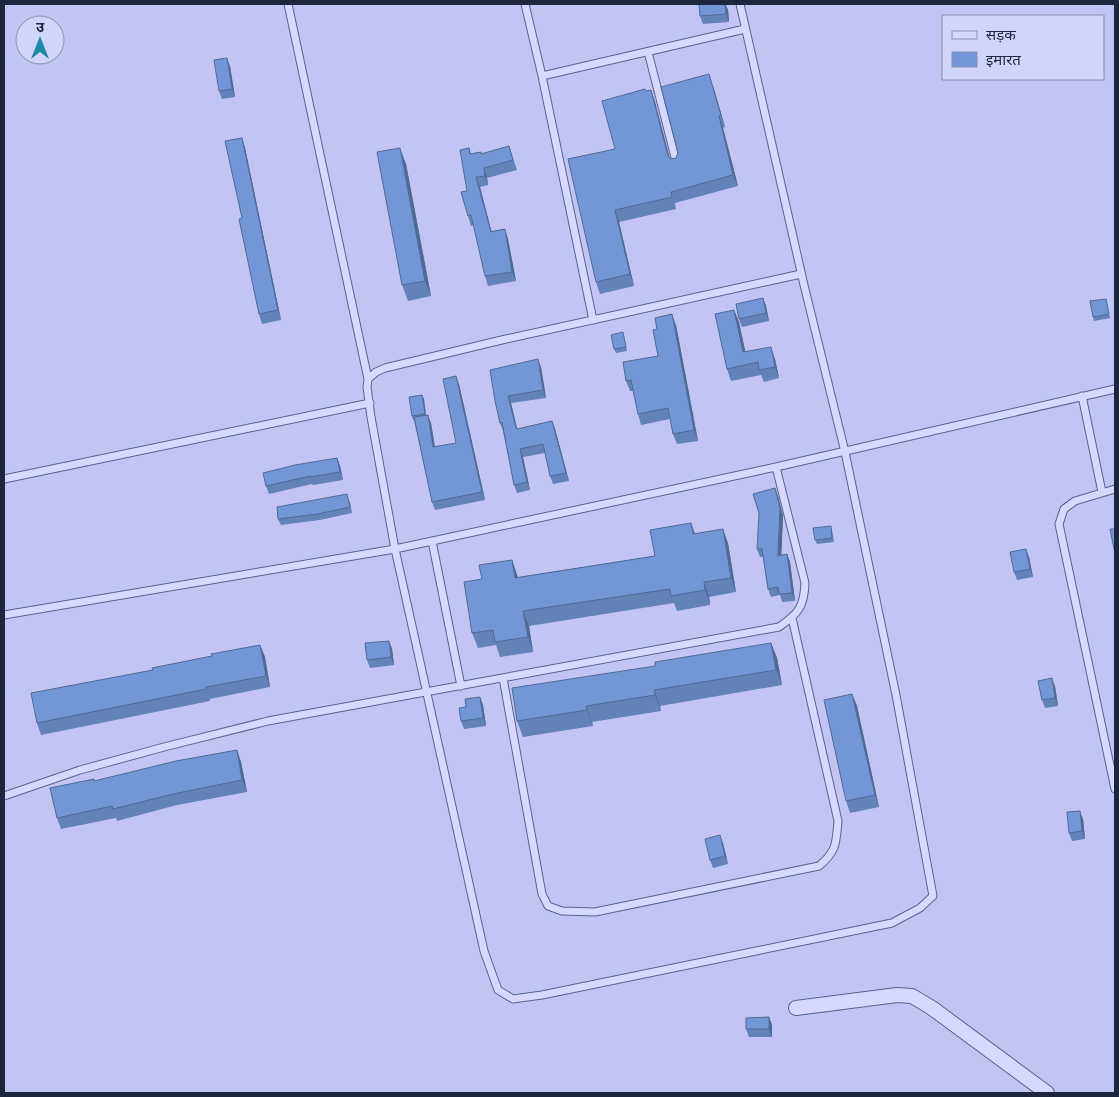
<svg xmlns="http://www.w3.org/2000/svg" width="1119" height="1097" font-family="'Playfair Display','Noto Sans Devanagari',serif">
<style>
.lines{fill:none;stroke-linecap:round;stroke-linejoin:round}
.service-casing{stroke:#566490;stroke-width:9}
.minor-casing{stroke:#566490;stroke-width:16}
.service{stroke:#d6d9fd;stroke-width:7}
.minor{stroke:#d6d9fd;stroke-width:14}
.wall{fill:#6382b8}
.shaded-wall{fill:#506a96}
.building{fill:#7397d6;stroke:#506a96}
</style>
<rect width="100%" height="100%" fill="#c2c5f4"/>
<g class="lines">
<!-- service casing -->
<g class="service-casing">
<path id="service" d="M288,4L368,379L367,387L371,417L395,549L484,951L498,990L513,999L542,995L892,923L920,908L933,896L896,695L845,452L804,285L740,4
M525,4L542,76
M648,52L677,165
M593,320L542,76L745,29
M368,379L376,372L385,368L506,339L801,274
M1082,396L1102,492
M4,479L370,403
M1115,489L1075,501L1064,509L1059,524L1115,789
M432,541L461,686
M4,615L395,549L776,467
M503,678L542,894L548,906L562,911L595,912L819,866C837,851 836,843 838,821L792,618
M4,796L80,770L164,747L268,721L779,627C799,613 804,607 805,583L776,467L1115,389"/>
</g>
<!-- minor casing -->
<g class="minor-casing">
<path id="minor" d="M796,1008L897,995L912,996L932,1008L1047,1093"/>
</g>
<!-- service -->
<use href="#service" class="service"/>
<!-- minor -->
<use href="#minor" class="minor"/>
</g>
<!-- wall -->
<path class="wall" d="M703,4H726L728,10L729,22L703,24L700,16Z
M230,66L235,97L222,99L219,91Z
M713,86L725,127L723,128L738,186L675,203L676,209L619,222L634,286L600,294L596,282L615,149L646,91L651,90L655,102L670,158L671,159L676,158Z
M242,138L245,148L281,320L262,324L259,314L242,218Z
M509,146L517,170L487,178L488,185L480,187L491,231L505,229L508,239L516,281L488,286L485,276L474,225L471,226L468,216L467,191L469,148L471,154H481Z
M406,164L431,296L408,301L402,285Z
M763,298L766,306L769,321L742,327L739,319Z
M1107,303L1110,318L1094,321L1093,317Z
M734,310L739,322L745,352L775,359L779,378L764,382L761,375L731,381L727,369Z
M676,325L698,441L677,444L673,434L670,419L641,425L638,414L633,391H630L626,381L658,356Z
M624,336L627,351L616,353L614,349Z
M541,367L546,398L511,403L517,429L552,421L555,429L569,481L553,484L550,476L545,453L523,457L530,490L517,493L514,485L503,431L500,423L495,401Z
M459,384L485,500L435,510L432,502L414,420H413L412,416L424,399L426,415L431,423L435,447L456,443Z
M337,458L340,466L343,480L313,485L312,484L269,494L266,486Z
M778,496L783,516L781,555L787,554L790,562L795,601L782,602L780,595L771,597L768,589L763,557H760L757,549Z
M350,501L352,513L320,520L281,525L278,519Z
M691,523L695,533L728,543L736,592L709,597L710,605L677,611L674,603L529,626L533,652L500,657L496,645L478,648L472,633L482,579L512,560L518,577L655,556Z
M832,530L834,542L817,544L815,540Z
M1029,557L1033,577L1017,580L1014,572Z
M389,641L392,649L394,665L370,668L367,660Z
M771,643L777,658L782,685L660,706L661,711L592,722L593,726L523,737L517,721L655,666Z
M260,645L265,657L270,687L210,699V701L41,735L37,723L153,670Z
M1055,686L1058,706L1045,708L1042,700Z
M852,694L857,706L879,807L850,813L846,801Z
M480,697L483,705L486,726L464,729L461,721Z
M237,750L241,762L247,792L177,805L117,821L116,818L61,829L57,818L95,781Z
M1083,819L1085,839L1072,841L1069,833Z
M723,843L728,864L713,868L710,860Z
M769,1017L772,1025V1037H749L746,1029Z"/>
<!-- shaded-wall -->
<path class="shaded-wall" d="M725,4L728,10L729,22L726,14Z
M227,58L230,66L235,97L232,89Z
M709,74L713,86L725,127L721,115Z
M651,90L655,102L672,168L668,156Z
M719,116L723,128L738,186L733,175Z
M242,138L245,148L281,320L278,310Z
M400,148L406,164L431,296L425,281Z
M484,168L487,178L488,185L485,176Z
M476,177L480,187L494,241L491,232Z
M615,210L619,222L634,286L630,274Z
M505,229L508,239L516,281L512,272Z
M763,298L766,306L769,321L766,313Z
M734,310L739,322L748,364L743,352Z
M672,314L676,325L698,441L694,430Z
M771,347L775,359L779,378L775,367Z
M538,359L541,367L546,398L543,390Z
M456,376L459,384L485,500L482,492Z
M422,395L424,399L426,418L425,414Z
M508,396L511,403L519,436L516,428Z
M428,415L431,423L436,455L433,447Z
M552,421L555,429L569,481L566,473Z
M520,449L523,457L530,490L527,482Z
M337,458L340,466L343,480L340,472Z
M775,488L778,496L783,516L781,564L778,556Z
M723,529L728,543L736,592L731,578Z
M1026,549L1029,557L1033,577L1030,569Z
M787,554L790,562L795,601L792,593Z
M512,560L517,575L520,592L515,578Z
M704,582L709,597L710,605L705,590Z
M523,611L529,626L533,652L528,637Z
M389,641L392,649L394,665L391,657Z
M771,643L777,658L782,685L776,670Z
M260,645L265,657L270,687L266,676Z
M1052,678L1055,686L1058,706L1055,698Z
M654,690L660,706L661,711L655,695Z
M852,694L857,706L879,807L875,795Z
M480,697L483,705L486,726L483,718Z
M586,706L592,722L593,726L587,710Z
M237,750L241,762L247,792L242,780Z
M1080,811L1083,819L1085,839L1082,831Z
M720,835L723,843L728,864L725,856Z
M769,1017L772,1025V1037L769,1029Z"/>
<!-- building -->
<path class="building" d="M699,4H725L726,14L700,16Z
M227,58L232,89L219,91L214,60Z
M709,74L721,115L719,116L733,175L671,192L672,197L615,210L630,274L596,282L568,159L615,149L602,101L645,89L646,91L651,90L668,156L671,159L676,158L678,153L661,87Z
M242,138L278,310L259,314L239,219L242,218L225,141Z
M509,146L513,160L484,168L485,176L476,177L491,232L505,229L512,272L485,276L471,215L468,216L461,192L467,191L460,150L469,148L470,154L481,152V154Z
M400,148L425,281L402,285L377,152Z
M763,298L766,313L739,319L736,304Z
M1106,299L1109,314L1093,317L1090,301Z
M734,310L743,352L771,347L775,367L759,370L758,362L727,369L715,314Z
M672,314L694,430L673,434L668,408L638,414L631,380L626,381L623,362L658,356L653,330L657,329L655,318Z
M623,332L626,347L614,349L611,335Z
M538,359L543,390L508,396L516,428L517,429L552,421L566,473L550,476L543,444L520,449L527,482L514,485L502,422L500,423L495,401L490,370Z
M456,376L482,492L432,502L414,417L428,415L433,447L456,443L443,379Z
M422,395L425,414L412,416L409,397Z
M337,458L340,472L310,477V476L266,486L263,473L295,465Z
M775,488L780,508L778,556L787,554L792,593L779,594L778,587L768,589L762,549H757L759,513L753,494Z
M347,494L350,507L318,514L278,519L277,507Z
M691,523L693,534L723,529L731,578L704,582L705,590L671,596L670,589L523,611L528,637L495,642L493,630L472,633L464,582L482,579L479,565L512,560L515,578L655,556L650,530Z
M831,526L832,538L815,540L813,528Z
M1110,529H1115V554Z
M1026,549L1030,569L1014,572L1010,552Z
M389,641L391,657L367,660L365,643Z
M771,643L776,670L654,690L655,695L586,706L587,710L517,721L512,688L655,666V662Z
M260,645L266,676L206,687V689L37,723L31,693L153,670L152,668L212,656L211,654Z
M1052,678L1055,698L1042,700L1038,681Z
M852,694L875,795L846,801L824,700Z
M480,697L483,718L461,721L459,708L466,707L465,699Z
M237,750L242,780L173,794L113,809L112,806L57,818L50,788L94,779V781L176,761Z
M1080,811L1082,831L1069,833L1067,812Z
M720,835L725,856L710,860L705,839Z
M769,1017V1029H746V1018Z"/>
<!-- border -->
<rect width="1119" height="1097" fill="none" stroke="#1c263e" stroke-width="10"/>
<!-- legend -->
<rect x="942" y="15" width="162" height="65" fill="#d2d5fa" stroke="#898faf"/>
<rect x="952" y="31" width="25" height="8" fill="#d6d9fd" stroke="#898faf"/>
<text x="986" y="40" font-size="15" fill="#1c263e">सड़क</text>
<rect x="952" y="52" width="25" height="15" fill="#7397d6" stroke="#898faf"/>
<text x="986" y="65" font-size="15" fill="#1c263e">इमारत</text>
<!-- north arrow -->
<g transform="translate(40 40)"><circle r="24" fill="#d2d5fa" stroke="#898faf"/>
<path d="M0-4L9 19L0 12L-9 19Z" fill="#1e89a7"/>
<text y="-8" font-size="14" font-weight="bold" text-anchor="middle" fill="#1c263e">उ</text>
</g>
</svg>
